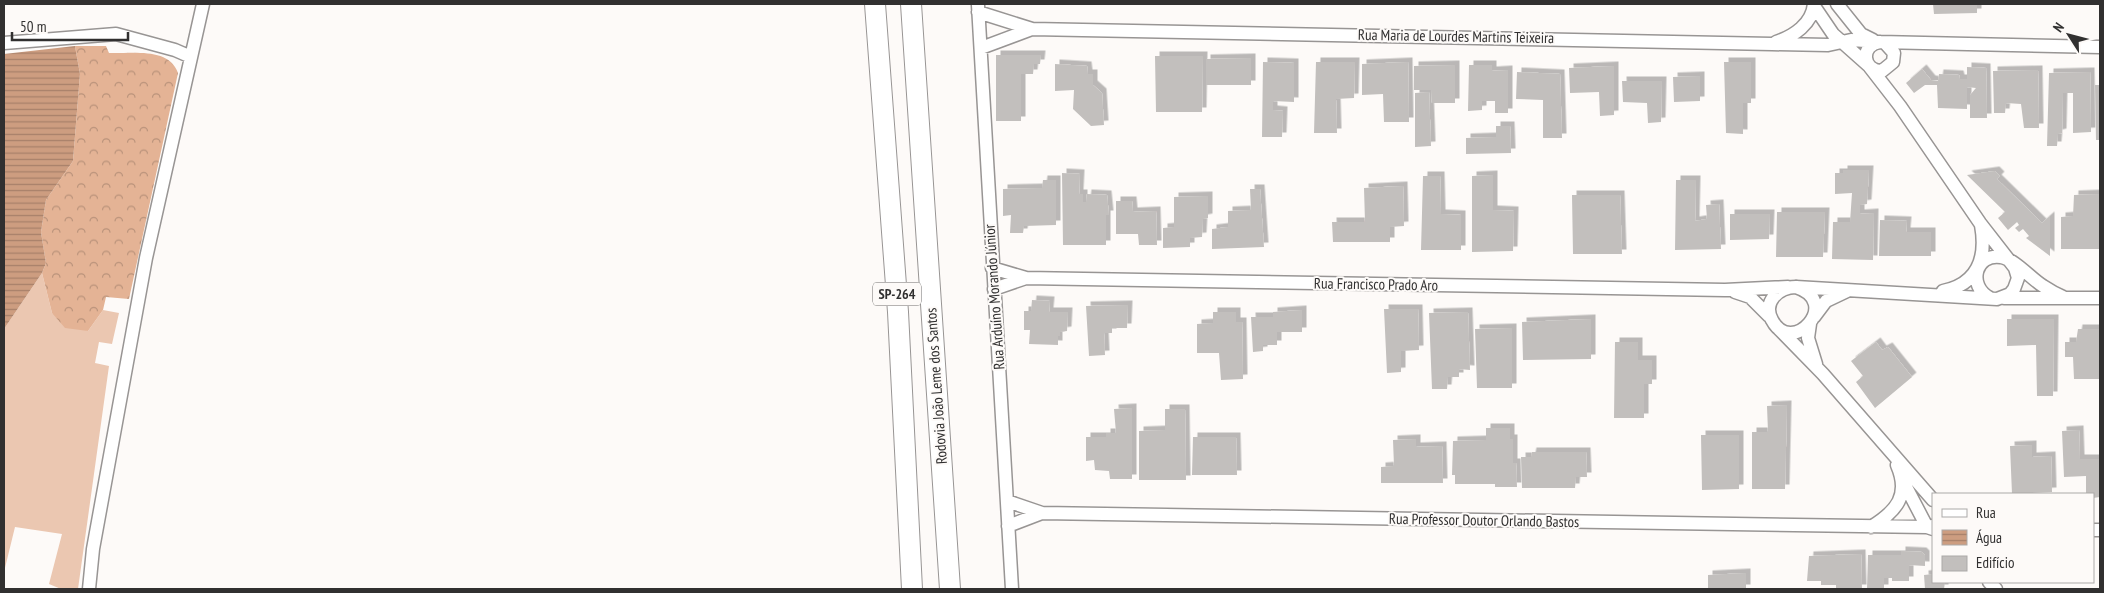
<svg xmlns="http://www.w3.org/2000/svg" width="2104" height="593" font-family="'PT Sans Narrow',sans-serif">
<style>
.grass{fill:#ebc7b1}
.forest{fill:url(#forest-crowns)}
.water{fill:url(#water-rules)}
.building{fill:#c2bfbd;filter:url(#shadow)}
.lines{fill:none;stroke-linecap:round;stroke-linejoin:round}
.street-casing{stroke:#989594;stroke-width:15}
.primary-casing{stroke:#989594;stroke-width:22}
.street{stroke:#fff;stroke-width:12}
.primary{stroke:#fff;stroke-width:20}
.labels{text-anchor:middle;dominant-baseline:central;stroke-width:4;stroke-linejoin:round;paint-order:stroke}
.shield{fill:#fdfaf8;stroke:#6e6d6c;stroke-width:1}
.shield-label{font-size:14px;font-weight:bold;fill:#313030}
.street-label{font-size:15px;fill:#313030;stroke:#fdfaf8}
</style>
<defs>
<pattern id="forest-crowns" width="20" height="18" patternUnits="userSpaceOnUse" patternTransform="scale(1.25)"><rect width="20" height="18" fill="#e4b395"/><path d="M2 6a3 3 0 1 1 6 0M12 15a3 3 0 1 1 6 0" fill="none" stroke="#b9927a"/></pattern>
<pattern id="water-rules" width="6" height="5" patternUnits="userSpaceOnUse" patternTransform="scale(1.25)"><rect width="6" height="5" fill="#cd9d80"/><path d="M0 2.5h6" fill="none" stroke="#a78069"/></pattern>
<filter id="shadow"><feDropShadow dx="4.5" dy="-4.5" stdDeviation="0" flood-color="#0004"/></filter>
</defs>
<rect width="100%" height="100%" fill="#fdfaf8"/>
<!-- grass -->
<path class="grass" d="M42,273L52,313L88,331L103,310L119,313L112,344L99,342L95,363L109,366L78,589H61L49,584L62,534L15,527L4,572V329Z"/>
<!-- forest -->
<path class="forest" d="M75,46H106L109,53C132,54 169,47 178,73L129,299L106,297L103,310L88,331L65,328L52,313L42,273L46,263L41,232L46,200L73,161L80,74Z"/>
<!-- water -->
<path class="water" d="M75,46L80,74L73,161L46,200L41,232L46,263L42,273L4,329V54Z"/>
<!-- building -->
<path class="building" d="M1933,4H1977V13L1934,14Z
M996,55H1041L1040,64H1034L1033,74H1021V121H996Z
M1155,56H1203L1202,112H1156Z
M1251,58V85H1206V59Z
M1263,62L1294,63V102L1273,101V110L1283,111L1282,137H1262Z
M1316,62H1355L1354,98L1336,99L1337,133H1314Z
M1408,62L1409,122H1384L1383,94L1362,95V64Z
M1724,62H1751V103H1743V134L1726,133Z
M1055,64L1087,66L1088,74H1093V85L1102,93L1104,125L1091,126L1073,109L1074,90L1055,91Z
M1455,65V103H1432L1431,90H1414V66Z
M1469,65H1492V71L1508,70V113H1495V101H1482V110L1468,111Z
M1614,66V115L1600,116L1599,92L1570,93L1569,68Z
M1967,67L1986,68L1987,118H1970V95L1976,88L1967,87V109L1938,108L1937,85H1925L1914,93L1906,83L1922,69L1931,80L1938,81L1939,74L1959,75L1960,79H1967Z
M2038,70L2039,128H2024L2021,104L2006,103L2005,113H1994L1993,71Z
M1517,72L1560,74L1562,138H1543V100L1516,99Z
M2090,72L2091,132L2073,133V93H2063L2062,133L2058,134L2057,146H2047L2049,73Z
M1700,76V101L1674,102L1673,77Z
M1622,81H1662L1661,122L1648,123L1647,103L1623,102Z
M2095,85H2100V140H2096Z
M1429,92L1431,146L1415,147V93Z
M1496,126H1510L1511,153L1466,154V138L1496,137Z
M1843,170H1869L1867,204L1860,205V214L1874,213L1873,260L1832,259L1833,222H1850L1852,193L1835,194V173H1843Z
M1995,171L2000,176L1997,179L2042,223L2050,216V256L2026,238L2029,236L2023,229L2019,232L2015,228L2019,225L2017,222L2008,230L1998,218L2005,212L1967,175Z
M1062,173L1080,174L1079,194H1083V202H1086L1087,194L1107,195L1109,215H1106V245H1063Z
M1493,175V210L1514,211L1513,251L1472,252V176Z
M1423,176H1440L1441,214L1461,215V250H1421Z
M1043,180H1056V225L1024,226L1023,233H1010L1011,215L1003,216V189L1042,188Z
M1676,180H1696L1695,221L1707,219L1706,205L1719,204L1721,249L1675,250Z
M1403,186L1404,226L1390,227V242H1333L1332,222H1365L1364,188Z
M1250,189H1260L1264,247L1212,249V229L1228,227V211L1251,210Z
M2100,194V249H2061V217L2073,216L2074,195Z
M1572,195H1620L1622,254H1573Z
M1208,196V218L1203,219L1202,237L1190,238V247L1163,248V228L1174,227V197Z
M1116,201H1132L1133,212L1156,211L1157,245H1139L1138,234H1116Z
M1777,212H1825L1823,257H1776Z
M1730,214H1770L1769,239L1730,240Z
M1880,220L1907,221L1906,232H1931V256H1879Z
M1032,300L1050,301L1049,312H1068L1067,331L1060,332V336H1058V345L1029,344L1030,330H1024V311H1031Z
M1128,305L1127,328H1112V333H1104L1105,355L1089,356L1086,306Z
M1384,309H1418L1419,350L1401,351V372L1387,373Z
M1302,310V332H1277V345H1263V351L1253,352L1251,317H1273V312Z
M1213,312H1236V322H1242L1243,379L1221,380L1219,353H1197V324L1213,323Z
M1468,312L1470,370L1459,369V377H1448L1447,389H1432L1429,313Z
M1591,319V359L1523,360L1522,322Z
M2007,319H2054L2053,396H2037L2036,345L2007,346Z
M1512,328V388H1477L1475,329Z
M2078,329H2100V379H2074L2073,357H2065V342H2076Z
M1615,342H1638V360H1652V384H1644V418H1614Z
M1876,342L1882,350L1888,347L1912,377L1875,408L1856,382L1863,376L1851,361Z
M1787,405L1785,489H1752V432H1768L1767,406Z
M1132,408V479H1110L1109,471L1095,470L1094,460L1086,461V437H1106V433H1116L1114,409Z
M1165,409H1185L1186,480H1139V431L1165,430Z
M1486,428H1510V439H1513V463H1516L1517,487H1495V484H1455V475H1452L1453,441L1486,440Z
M2079,430L2080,459H2100V497L2093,498V494H2086V476L2064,477L2062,431Z
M1701,435H1739V489L1702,490Z
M1193,437H1236L1237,475H1192Z
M1416,439V447L1442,446L1443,483H1381V467L1394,466L1393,440Z
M2032,445V457L2051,456L2052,492L2012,494L2010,446Z
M1532,452H1586L1587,477H1576L1575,488H1522L1521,457H1531Z
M1901,551L1922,552L1925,555V566L1909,565V581H1892V578H1884V589H1867L1868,555H1901Z
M1861,554L1862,589H1836V585H1821V581H1807L1809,556Z
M1746,573V589H1708V575Z
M1933,574V582H1945L1944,589H1925L1924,575Z"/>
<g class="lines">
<!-- street casing -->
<g class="street-casing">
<path id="street" d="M1837,4L1861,34L1873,40
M978,5L1012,589
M978,12L1032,29L1772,44L1828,45L1851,40L1880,42
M1776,42C1794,36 1812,24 1814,4
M4,43L116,34L175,50L191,57
M1885,43L1894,53L1893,62L1882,71C1862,71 1860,45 1880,42L2100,47
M981,48L1032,29
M992,268L1026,278L1725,290L1788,287
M1796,287C1843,302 1792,358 1772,320C1762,302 1779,287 1796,287L1997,299L2010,294L2014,289L2018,278L2015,268L1980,223L1900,106L1869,66L1833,34L1814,6
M994,289L1026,278
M1943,291C1978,284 1987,258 1981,225
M1735,292L1750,297L1769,316
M1990,298C1967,286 1975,253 2001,257C2016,260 2030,278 2043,286C2049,290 2056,294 2063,297
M2004,298H2100
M1814,317L1826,301L1847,291
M1810,324L1808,338L1816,364
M1779,329L1823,374L1933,500
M1903,481L1927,527L1933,526
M1007,501L1042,513L1927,527L1933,529
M1008,526L1042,513
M1871,527C1897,511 1910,495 1897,465
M2093,530H2100
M1989,582L1996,589
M89,589L93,549L146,258L203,4"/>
</g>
<!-- primary casing -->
<g class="primary-casing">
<path id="primary" d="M875,4L898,312L912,589
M911,4L950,589"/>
</g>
<!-- street -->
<use href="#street" class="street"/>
<!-- primary -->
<use href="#primary" class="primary"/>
</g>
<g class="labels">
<!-- shield labels -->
<rect class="shield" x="873" y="282.5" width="48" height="23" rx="4"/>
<g class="shield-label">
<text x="897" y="294">SP-264</text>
</g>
<!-- street labels -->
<g class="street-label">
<text transform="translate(1456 36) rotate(1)">Rua Maria de Lourdes Martins Teixeira</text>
<text transform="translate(1376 284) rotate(1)">Rua Francisco Prado Aro</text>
<text transform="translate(994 297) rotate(-94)">Rua Arduíno Morando Júnior</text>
<text transform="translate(936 386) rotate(-94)">Rodovia João Leme dos Santos</text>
<text transform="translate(1484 520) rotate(1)">Rua Professor Doutor Orlando Bastos</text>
</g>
</g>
<!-- border -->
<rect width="2104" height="593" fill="none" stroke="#313030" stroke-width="10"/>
<!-- legend -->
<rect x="1932" y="493" width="162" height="90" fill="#fdfaf8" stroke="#aba9a8"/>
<rect x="1942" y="509" width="25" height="8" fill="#ffffff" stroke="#aba9a8"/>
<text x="1976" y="518" font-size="15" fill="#313030">Rua</text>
<rect x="1942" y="530" width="25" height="15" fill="url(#water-rules)" stroke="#aba9a8"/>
<text x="1976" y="543" font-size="15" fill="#313030">Água</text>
<rect x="1942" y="556" width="25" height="15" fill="#c2bfbd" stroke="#aba9a8"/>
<text x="1976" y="568" font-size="15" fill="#313030">Edifício</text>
<!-- north arrow -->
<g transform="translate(2069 35) rotate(306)" stroke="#fdfaf8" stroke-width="4" paint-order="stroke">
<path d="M0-4L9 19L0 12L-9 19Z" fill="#313030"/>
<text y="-8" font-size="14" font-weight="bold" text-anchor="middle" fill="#313030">N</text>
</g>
<!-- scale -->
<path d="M12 32v8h116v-8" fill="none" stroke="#313030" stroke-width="2.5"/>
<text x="20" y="32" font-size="15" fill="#313030" stroke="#fdfaf8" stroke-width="4" paint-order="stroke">50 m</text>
</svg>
